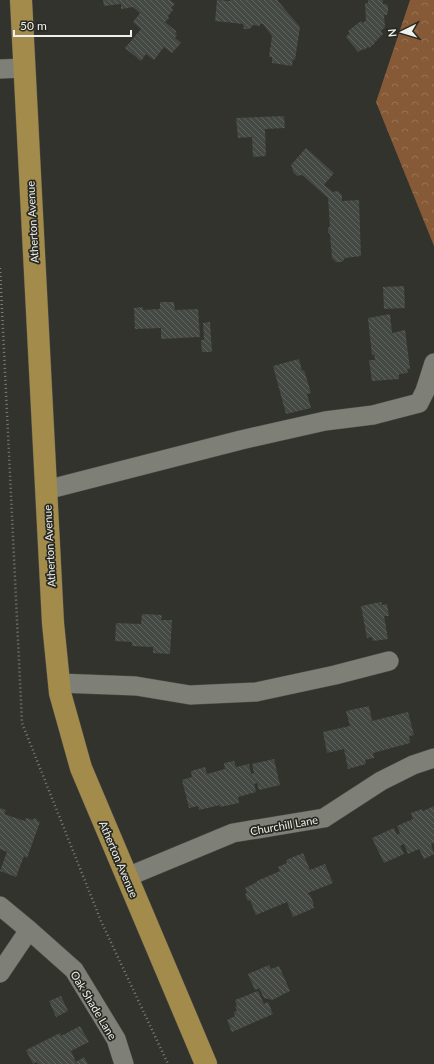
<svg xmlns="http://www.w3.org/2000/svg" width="434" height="1064" font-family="Lato,sans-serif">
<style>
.forest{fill:url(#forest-crowns)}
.building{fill:url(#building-back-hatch)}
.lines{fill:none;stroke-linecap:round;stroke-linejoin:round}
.minor-casing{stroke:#4d4e48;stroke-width:20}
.major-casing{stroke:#4d4e48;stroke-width:23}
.path{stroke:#7d7e77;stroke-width:2.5;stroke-dasharray:1 3;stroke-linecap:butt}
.minor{stroke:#7e7f77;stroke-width:19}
.major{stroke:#a38b4b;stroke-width:22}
.labels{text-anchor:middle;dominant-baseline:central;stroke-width:3.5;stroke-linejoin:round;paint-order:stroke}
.street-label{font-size:11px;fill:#f0f1ec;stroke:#282922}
</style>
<defs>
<pattern id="forest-crowns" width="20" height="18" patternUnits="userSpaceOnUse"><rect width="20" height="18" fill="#865a36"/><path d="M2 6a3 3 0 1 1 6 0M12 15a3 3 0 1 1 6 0" fill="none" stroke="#977253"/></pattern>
<pattern id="building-back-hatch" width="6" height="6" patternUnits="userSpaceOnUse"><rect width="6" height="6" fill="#444944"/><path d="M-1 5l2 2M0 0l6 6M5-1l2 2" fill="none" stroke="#5f645f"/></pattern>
</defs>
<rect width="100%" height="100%" fill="#32332c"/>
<!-- forest -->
<path class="forest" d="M410,0H434V246L376,102Z"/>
<!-- building -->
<path class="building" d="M103,0H170L175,4L171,8L173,10L168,16L169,18L165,22L177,32L175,33L177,35L175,38L181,43L172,53L164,47L154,60L146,54L141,61L125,48L141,29L133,22L140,13L133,7L121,9V4L104,6Z
M217,0L230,1V0H277L300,27L295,60L293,59L292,66L272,63V57H269L272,36L263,24H260V26L252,25V27L249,29H244L243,24L215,21Z
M368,0H383V4H386L388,6V11L387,15H384L385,27L381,31L383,34L374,43V44L369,48L368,47L364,50L363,49L358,52L346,37L350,33L348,31L361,21L363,23L366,20L365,3H368Z
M284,116L285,128L265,129L266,156L253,157L252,137L238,138L236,118Z
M306,148L334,173L324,185L333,192L338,191L342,195V201L359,200L361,256L345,258L342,262H336L332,258L330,234L328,232V228L330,226L328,198L302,175L297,176L293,172L292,167L291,165Z
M404,286L405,308L384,309L383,287Z
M160,302H174L175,310L198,309L200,337L161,339V328L135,329L134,308L143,307V310L160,309Z
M390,314L392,333L405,330L410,369H407L408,373L399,374V379L372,381L369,360H375L374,354L372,355L368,318Z
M210,322L212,352H202L201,340H204L203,323Z
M299,359L302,371L304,370L311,393L307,394L311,408L286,414L273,366Z
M381,602L382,605L387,604L389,616H384L388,639L373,641L372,637L367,638L361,606Z
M142,614L162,615L161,620H172L170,654L153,653V647L132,646V642L115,641L116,623L141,624Z
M369,706L372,721L408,712L414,735L409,736L410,743L373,753L374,758L365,760L366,764L348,769L344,749L327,753L323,732L350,726L346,711Z
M274,759L280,785L259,790L257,783L254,784L256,792L238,797L239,803L220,807V805L199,810L198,806L189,808L182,780L192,777L191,771L205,767L207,774L225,769L224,763L234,761L236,767L249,764L251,774L254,773L252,764Z
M434,806V843L431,844L434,854L424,859L419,849L408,854L404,844L400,846L404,854L384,863L372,838L394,828L397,835L400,833L397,826L413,819L411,813L422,809L423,811Z
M0,808L6,810L4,814L25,821L26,818L33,820L34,818L37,819V821L40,822L27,858L24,856L16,877L0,871L7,852L0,849Z
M303,853L310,870L325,864L333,883L308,893L309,895H310L314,904L313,905L314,908L293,917L287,902L256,915L250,900L248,901L245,894L247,893L245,888L257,882V881L280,871L278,867L287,863L286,860Z
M269,965L271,969L279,966L290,991L272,1000L264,998L259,988L255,990L248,974Z
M258,991L264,1004L268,1002L273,1014L232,1032L227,1020L235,1016L234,1012L237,1011L235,1007L237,1006L235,1000Z
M61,996L68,1011L56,1017L49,1001Z
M80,1026L89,1042L71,1051L76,1062L84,1057L88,1064H38L37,1062L33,1064L26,1050L60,1033L61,1036Z"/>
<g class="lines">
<!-- minor casing -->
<g class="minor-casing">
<path id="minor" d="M0,69L25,68
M46,490L241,440L325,421L373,415L419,403L425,391L434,363
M59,683L136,686L190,695L256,692L335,675L389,661
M127,877L233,833L324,818L381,781L413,765L434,758
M0,906L29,930L74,970L116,1039L124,1064
M0,973L29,930"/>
</g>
<!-- major casing -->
<g class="major-casing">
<path id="major" d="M21,0L53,623L60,693L81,768L206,1064"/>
</g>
<!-- path -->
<path class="path" d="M0,268L22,723L101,921L168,1064"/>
<!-- minor -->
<use href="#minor" class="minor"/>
<!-- major -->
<use href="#major" class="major"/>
</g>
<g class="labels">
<!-- street labels -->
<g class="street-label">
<text transform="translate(32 222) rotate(-93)">Atherton Avenue</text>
<text transform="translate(49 546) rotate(-93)">Atherton Avenue</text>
<text transform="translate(284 825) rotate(-10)">Churchill Lane</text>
<text transform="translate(119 859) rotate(67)">Atherton Avenue</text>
<text transform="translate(94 1005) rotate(59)">Oak Shade Lane</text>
</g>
</g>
<!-- north arrow -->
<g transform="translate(402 32) rotate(265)" stroke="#282922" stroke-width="3" paint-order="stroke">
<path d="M0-3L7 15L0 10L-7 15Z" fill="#f0f1ec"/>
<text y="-6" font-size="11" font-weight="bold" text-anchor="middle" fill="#f0f1ec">N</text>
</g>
<!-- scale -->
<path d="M14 30v6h117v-6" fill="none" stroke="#f0f1ec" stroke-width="2"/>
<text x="20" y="30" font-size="12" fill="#f0f1ec" stroke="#282922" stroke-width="3" paint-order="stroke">50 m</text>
</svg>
